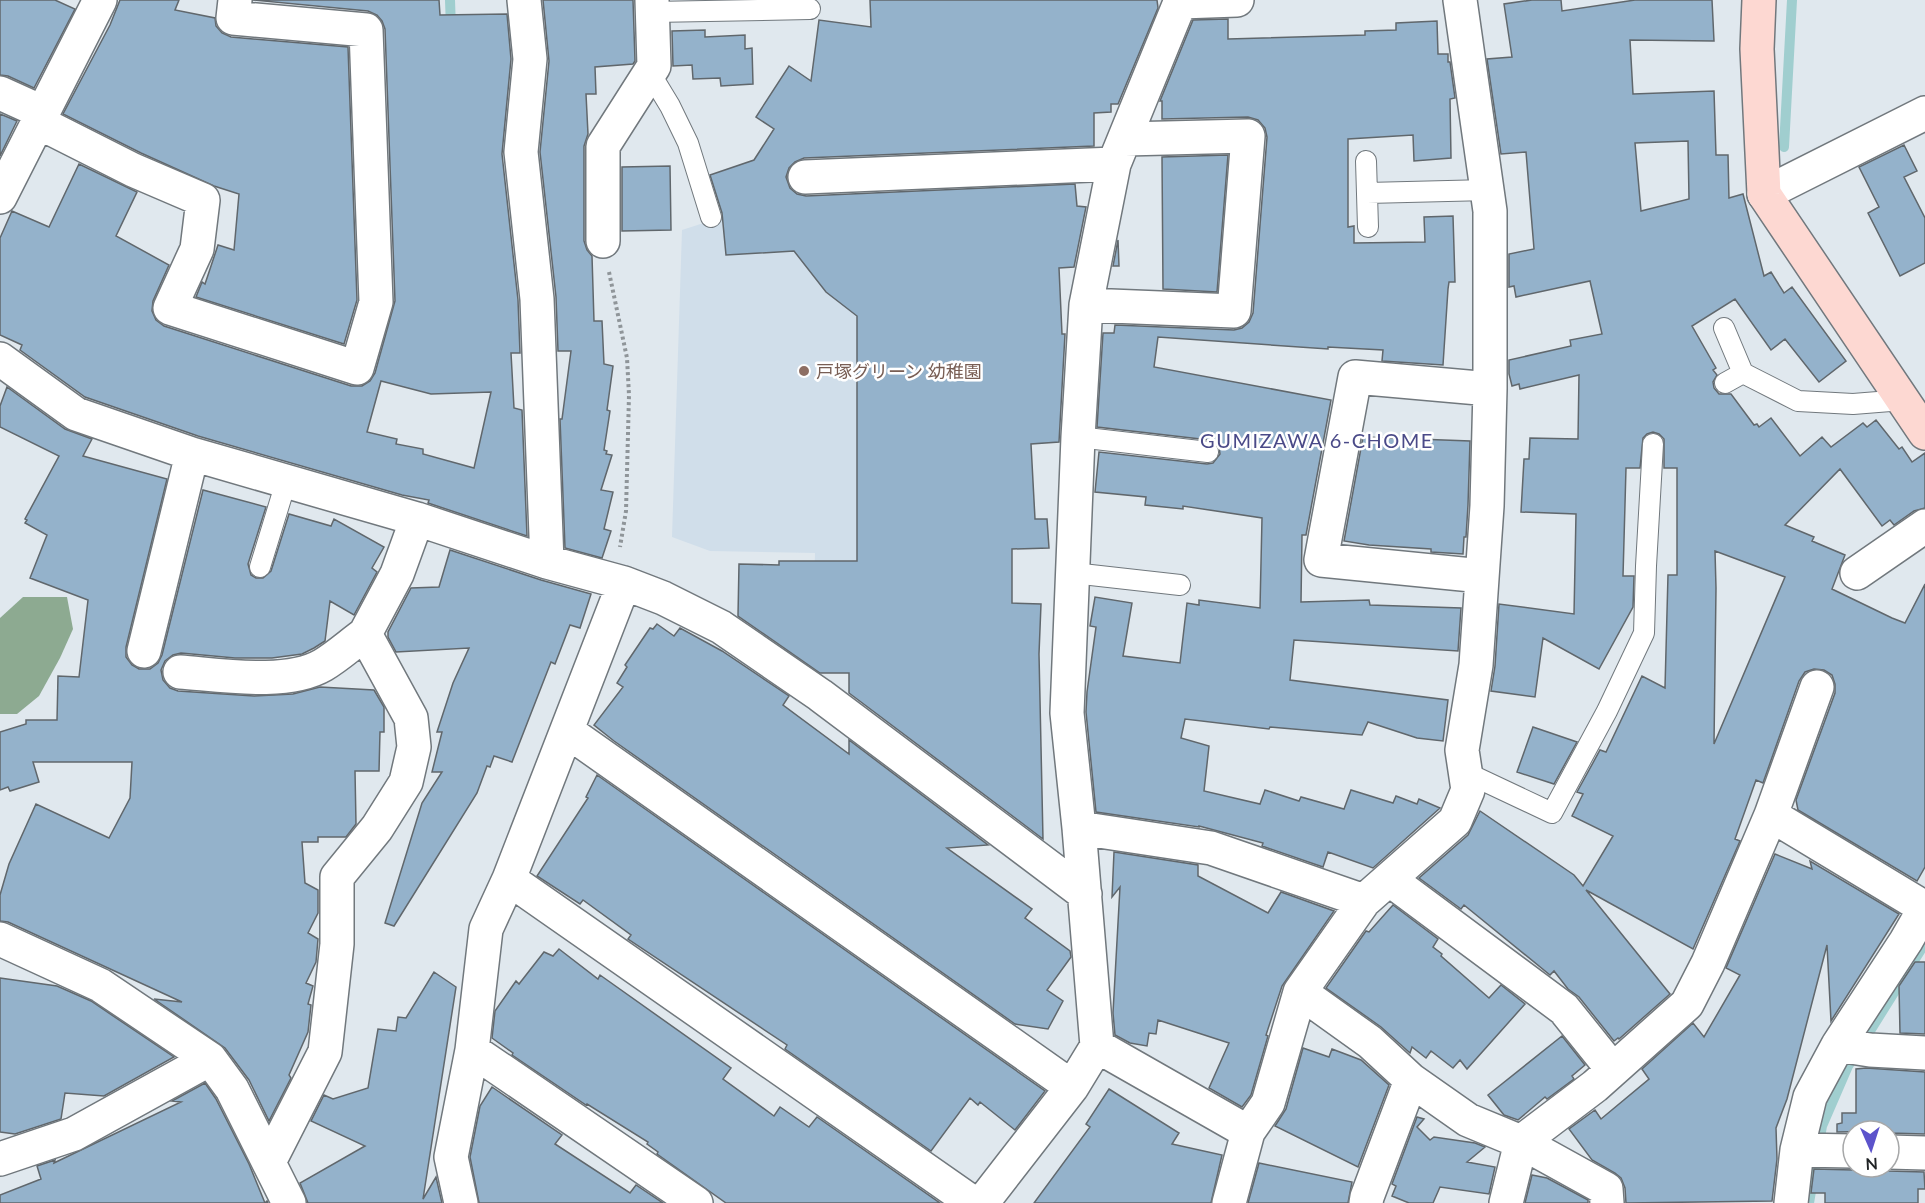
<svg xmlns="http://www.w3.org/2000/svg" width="1925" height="1203" font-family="Lato,'Noto Sans JP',sans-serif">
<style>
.built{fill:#d0deea}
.forest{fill:#8daa91}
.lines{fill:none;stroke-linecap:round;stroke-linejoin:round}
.stream{stroke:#a0cecf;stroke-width:10}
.building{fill:#94b2cb;stroke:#60676c;stroke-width:1.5;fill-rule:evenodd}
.lane-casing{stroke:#71787d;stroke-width:22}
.street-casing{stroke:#71787d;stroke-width:36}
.secondary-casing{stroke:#71787d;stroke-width:36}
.path{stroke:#8f9599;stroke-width:4;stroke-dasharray:3 3;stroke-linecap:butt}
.lane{stroke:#fff;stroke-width:20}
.street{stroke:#fff;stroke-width:33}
.secondary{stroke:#fdd8d2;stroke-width:33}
.education-dot{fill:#8d6e63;stroke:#fff;stroke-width:2}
.labels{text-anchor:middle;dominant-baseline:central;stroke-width:5;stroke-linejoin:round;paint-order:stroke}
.education-label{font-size:18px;fill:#785e54;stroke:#fff;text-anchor:start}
.neighbourhood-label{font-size:20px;letter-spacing:1.5px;fill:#4a4a88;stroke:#fff}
</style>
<rect width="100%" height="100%" fill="#e0e8ee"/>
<!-- built -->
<path class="built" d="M803,191L922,332L937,600L814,597L815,553L710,551L672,537L682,230Z"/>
<!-- forest -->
<path class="forest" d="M23,597H67L73,629L60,658L39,696L17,714H0V618Z"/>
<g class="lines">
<!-- stream -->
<path class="stream" d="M450,0L451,28
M1784,147L1792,0
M1809,1203L1822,1126L1848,1066L1925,943"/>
</g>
<!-- building -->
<path class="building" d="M0,0H55L75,9L34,88L8,76L0,75Z
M120,0H179L175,10L215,18L216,26L222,33L231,37L348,47L357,300L344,344L196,297L202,282L205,284L218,245L234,250L239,194L214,186L141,153L63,114L110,25Z
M253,0H439L440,15L507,14L511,59L502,154L518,300L520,353H511L514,408L522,410L527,536L428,503L429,500L402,495L198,436L85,397L20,350L22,345L0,335V238L12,211L49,227L79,164L137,192L116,236L169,265L153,301L152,311L156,320L164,326L351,386H362L370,381L375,373L395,301L385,29L382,21L377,15L368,11ZM381,381L431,394L491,392L474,468L423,454V449L396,444L397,439L367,432Z
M543,0H633L635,61L633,64L595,67L596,94H586L588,134L584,146V241L587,250L592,256L594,321H602L604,364L613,366L607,410L610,411L604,450L607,451L606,454L612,455L601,490L613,492L604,529L611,531L602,558L565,548L560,419H562L571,351H558L556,297L540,152L549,61Z
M870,0H1157L1158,8L1118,104H1111V112L1094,113V146L804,158L795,162L789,168L786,177L790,188L797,194L806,196L1075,184L1077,206L1086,207L1074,267L1059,268L1062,334H1065L1059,442L1031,444L1035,519H1047L1049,548L1012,549V603L1041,604L1039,654L1043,839L849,693V673H820L738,616L739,564L779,565V561H857V316L826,292L794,251L726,255L722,213L710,175L754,160L774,129L756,117L789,66L811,81L819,20L871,27Z
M1532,0H1561L1562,11L1635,0H1712L1714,41L1630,40L1633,94L1714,91L1716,155H1728L1729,198L1743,194L1764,276L1771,272L1784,293L1792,287L1846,361L1819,382L1785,339L1771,350L1735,299L1692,326L1716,368L1713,370L1717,375L1713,382L1714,388L1719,394H1731L1754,425L1757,424L1759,427L1771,418L1800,456L1822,437L1831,447L1863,423L1867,427L1876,420L1899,449L1902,447L1912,462L1925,453V508L1914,511L1894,525L1890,520L1882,526L1840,469L1785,525L1814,537L1812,541L1845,555L1832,589L1892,618L1905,623L1925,584V867L1917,881L1798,810L1796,800L1835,693V684L1832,675L1824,670L1814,669L1805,672L1799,681L1763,783L1756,780L1735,839L1740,841L1693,949L1586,890L1670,994L1619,1039L1618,1038L1614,1041L1579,997L1568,989L1554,971L1550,975L1464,905L1461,909L1419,878L1468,835L1480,811L1574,875L1583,886L1613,836L1572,816L1583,794L1577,792L1600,750L1606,752L1642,676L1665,688L1668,575H1677V468H1664V439L1659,434L1653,432L1647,434L1643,438L1640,468H1626L1623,576H1634L1633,607L1599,669L1543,638L1535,697L1491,691L1495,666L1499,604L1574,614L1576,514L1521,512L1524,459H1529L1530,438L1578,439L1579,375L1520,389L1519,384L1512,386L1509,374V360L1571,346L1570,340L1602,334L1590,281L1516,297L1514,286L1509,287V254L1534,249L1526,152L1501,154L1487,59L1512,57L1504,4ZM1688,141L1689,199L1641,211L1635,143ZM1715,551L1785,577L1714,744L1716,588Z
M1228,19V39L1365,35V31L1396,30V23L1437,21L1438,54H1448V62H1450L1455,98L1450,99L1451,158L1414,161L1413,135L1348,139V227L1354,226V243L1425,242L1424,217L1453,216L1455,282H1449L1448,289L1443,365L1382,361L1383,350L1328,347V349L1158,337L1154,367L1331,400L1306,535H1302L1301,602L1369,600L1370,605L1461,608L1458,651L1294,640L1290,680L1448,700L1443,741L1417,738L1368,722L1362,735L1270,727L1269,729L1185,719L1181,738L1209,746L1204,791L1260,804L1265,790L1299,801L1301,797L1344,809L1351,790L1393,803L1396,796L1417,804L1419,799L1440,808L1373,868L1328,852L1323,867L1262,846L1263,843L1199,826V827L1096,812L1086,712L1087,692L1096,627L1090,626L1095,597L1132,603L1123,656L1180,663L1187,603L1199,605V600L1260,608L1262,518L1183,506V509L1145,505L1146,497L1095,492L1099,452L1207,464L1213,463L1220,454L1219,447L1209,440L1097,427L1103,333H1114L1115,325L1234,330L1242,328L1249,322L1253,313L1267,137L1265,128L1258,120L1248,117L1162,119V101H1160L1193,20Z
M705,30V37L745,35V49L752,48L753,84L721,86L720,78L693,79L692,65L673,66L672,31Z
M0,114L17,121L0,156Z
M1904,145L1917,171L1904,177L1925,218V263L1900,276L1868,213L1879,207L1859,167Z
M1228,155L1217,292L1163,289L1162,157Z
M670,166L671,230L622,231V167Z
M1118,240L1119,266H1113Z
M7,387L65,429L92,439L83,456L167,479L126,647V657L132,665L139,669H150L158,663L162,655L203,490L266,507L248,564L251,575L256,578H263L271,571L289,514L331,526L334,519L384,547L372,568L377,572L354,615L330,601L325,641L314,648L302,654L272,658H235L181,653L173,655L165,661L161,670L163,680L170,688L178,691L254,696L293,694L320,687L374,690L384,707V732H380L379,771H355L356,824L346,837H318V842H302L305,883L318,890V913L308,933L318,939L316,962L306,983L313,986L308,1004L311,1005L308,1032L289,1075L291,1078L269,1121L249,1080L225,1048L154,999L182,1002L8,922L0,921V895L9,864L36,804L109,838L130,798L132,762H33L39,782L10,791L8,787L0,790V732L26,724V720H57L58,676L79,677L88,600L30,578L47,535L25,523L27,520L25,519L59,456L0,427V406Z
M1363,437L1470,441L1468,505L1466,537H1464L1463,554L1431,552V549L1369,545L1344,541Z
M450,550L541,580L591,594L580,628L570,625L555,664L551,662L512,762L494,756L490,767L487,766L477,793L394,926L385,923L422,803L442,772H432L442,732H437L453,683L469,648L396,652L388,637V632L411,588L439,587Z
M657,624L674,636L680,628L722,651L789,696L783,705L849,754V740L988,845L947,848L1032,909L1025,918L1070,951L1071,957L1047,990L1063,1001L1048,1029L1015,1024L614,741L594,725L623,687L617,683L627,667L625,665L650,628L653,629Z
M1533,727L1577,742L1554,784L1517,772Z
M597,775L1045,1091L1015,1130L980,1102L978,1105L970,1098L931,1151L785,1049L787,1045L628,939L631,935L583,900L580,904L537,876L588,798L586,797Z
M1114,852L1198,865V876L1268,913L1281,892L1334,911L1282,986L1266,1035L1268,1036L1251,1095L1242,1107L1209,1088L1229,1043L1158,1020L1156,1034L1149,1033L1147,1046L1130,1043L1115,1035L1113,1013L1120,887L1112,897Z
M1775,854L1812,869L1810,861L1899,914L1831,1021L1827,945L1787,1099L1776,1128L1777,1159L1772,1201L1626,1203L1625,1188L1621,1178L1615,1173L1592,1160L1569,1129L1595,1110L1601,1119L1649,1079L1642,1069L1693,1023L1704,1037L1740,975L1726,968Z
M1393,905L1438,939L1433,947L1442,954L1441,956L1489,998L1501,985L1525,1004L1467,1069L1460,1060L1453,1068L1431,1051L1426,1058L1412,1047L1410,1053L1381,1027L1326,988L1366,931L1369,932Z
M559,949L598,979L600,975L731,1068L723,1079L774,1116L780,1107L809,1127L817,1117L940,1203H726L657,1154L658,1152L647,1144L648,1142L587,1104L586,1105L512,1055L513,1053L492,1038L495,1011L516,981L519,984L544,952L553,956Z
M1915,962H1925V1034L1900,1033L1899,986Z
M434,972L456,987L423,1199L436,1177L442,1203H308L300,1183L365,1146L311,1121L324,1095L333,1099L368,1088L378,1029L396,1031L398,1017L406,1018Z
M0,978L57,986L91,1001L174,1057L104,1096L65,1093L61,1119L15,1134L0,1132Z
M1562,1036L1585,1065L1572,1076L1574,1079L1547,1099L1545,1097L1518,1120L1504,1115L1488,1095Z
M1303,1048L1329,1057L1332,1049L1361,1060L1389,1085L1358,1167L1275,1126L1286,1109Z
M1866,1068L1925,1072V1134L1889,1133V1131L1837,1132V1124L1842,1123V1113H1856V1069Z
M205,1083L216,1099L249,1164L265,1203L267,1201L268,1203H0V1195L41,1179L37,1166L55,1160L54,1163L181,1102L172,1101Z
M492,1087L562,1135L555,1144L630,1193L636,1185L663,1203H479L470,1157L480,1106Z
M1109,1089L1179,1133L1172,1144L1222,1155L1211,1203H1034L1090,1127L1086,1124Z
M1417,1117L1424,1119L1417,1127L1430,1140L1434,1137L1475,1143L1485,1147L1467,1162L1495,1167L1489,1194L1440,1187L1433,1203H1409L1392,1196L1396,1186L1392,1184Z
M1259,1163L1352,1182L1348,1203H1248Z
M1863,1167H1878L1888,1171L1924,1172L1925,1189H1918V1203H1825V1193H1811L1814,1169L1853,1170Z
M1532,1175L1547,1178L1588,1200V1203H1525Z"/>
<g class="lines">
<!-- lane casing -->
<g class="lane-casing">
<path id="lane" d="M653,12L810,9
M650,73L670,106L688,143L711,217
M1366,161L1368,227
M1367,193L1488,190
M1724,328L1743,373L1798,401L1853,404L1903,400
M1725,383L1743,373
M1078,437L1208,452
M260,567L286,482
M1073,573L1180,585
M1465,772L1552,813L1607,711L1644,633L1646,566L1653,444"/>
</g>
<!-- street casing -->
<g class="street-casing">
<path id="street" d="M524,0L530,59L521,152L537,299L547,562
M1181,2L1237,0
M0,93L42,112
M38,122L133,170L203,200L197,249L170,308L357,368L376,302L366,30L233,18L235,0
M805,177L1114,164
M1764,194L1925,113
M0,197L100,0
M603,241V146L654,66L652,0
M1086,305L1234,311L1248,136L1125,139
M0,359L76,414L192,454L417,519L547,562L624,583L663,598L721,627L820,695L1085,894
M1857,573L1925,526
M1482,576L1321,560L1355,377L1490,389
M144,651L192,454
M180,672C221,675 287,686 323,665C338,656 351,644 365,634
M567,731L1072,1087
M1771,815L1925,908
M1079,828L1211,848L1364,901
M509,879L973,1203
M1389,879L1564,1009L1613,1070
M0,939L100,985L210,1059L232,1089L289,1203
M1300,992L1370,1042L1411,1080L1468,1120L1521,1142L1506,1203
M1838,1045L1870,1050L1925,1053
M1097,1046L1248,1132
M472,1050L696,1203
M1797,1150L1853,1151
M1889,1152L1925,1153
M0,1159L74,1134L210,1059
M269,1162L325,1052L337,944V877L377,828L406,782L414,747L411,718L365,634L397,574L417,519
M461,1203L451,1157L472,1050L486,929L509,879L624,583
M982,1203L1072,1087L1097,1046L1079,828L1067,713L1078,437L1086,305L1114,164L1181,0
M1229,1203L1248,1132L1268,1103L1300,992L1364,901L1455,821L1468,790L1462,750L1476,665L1487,506L1490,389V211L1460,0
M1366,1203L1367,1197L1411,1080
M1607,1203L1606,1189L1521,1142L1595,1086L1687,1004L1708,963L1771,815L1817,687
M1791,1203L1797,1150L1810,1097L1838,1045L1906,941L1925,908"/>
</g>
<!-- secondary casing -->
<g class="secondary-casing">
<path id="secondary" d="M1759,0L1757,49L1764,194L1925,433"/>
</g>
<!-- path -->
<path class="path" d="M609,272L627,358L629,395L626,511L620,547"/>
<!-- lane -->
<use href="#lane" class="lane"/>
<!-- street -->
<use href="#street" class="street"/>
<!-- secondary -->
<use href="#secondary" class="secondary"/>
</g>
<!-- markers -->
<circle class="education-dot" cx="804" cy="371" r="6"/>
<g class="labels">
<!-- education labels -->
<g class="education-label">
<text x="816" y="371">戸塚グリーン 幼稚園</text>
</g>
<!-- neighbourhood labels -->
<g class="neighbourhood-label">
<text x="1317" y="440">GUMIZAWA 6-CHOME</text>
</g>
</g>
<!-- north arrow -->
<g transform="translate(1871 1149) rotate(177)"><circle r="28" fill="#ffffff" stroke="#a6a7a8" stroke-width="1.5"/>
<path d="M0-4.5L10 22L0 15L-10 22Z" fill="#5c53cb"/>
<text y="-9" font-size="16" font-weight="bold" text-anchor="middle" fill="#202325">N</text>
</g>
</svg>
